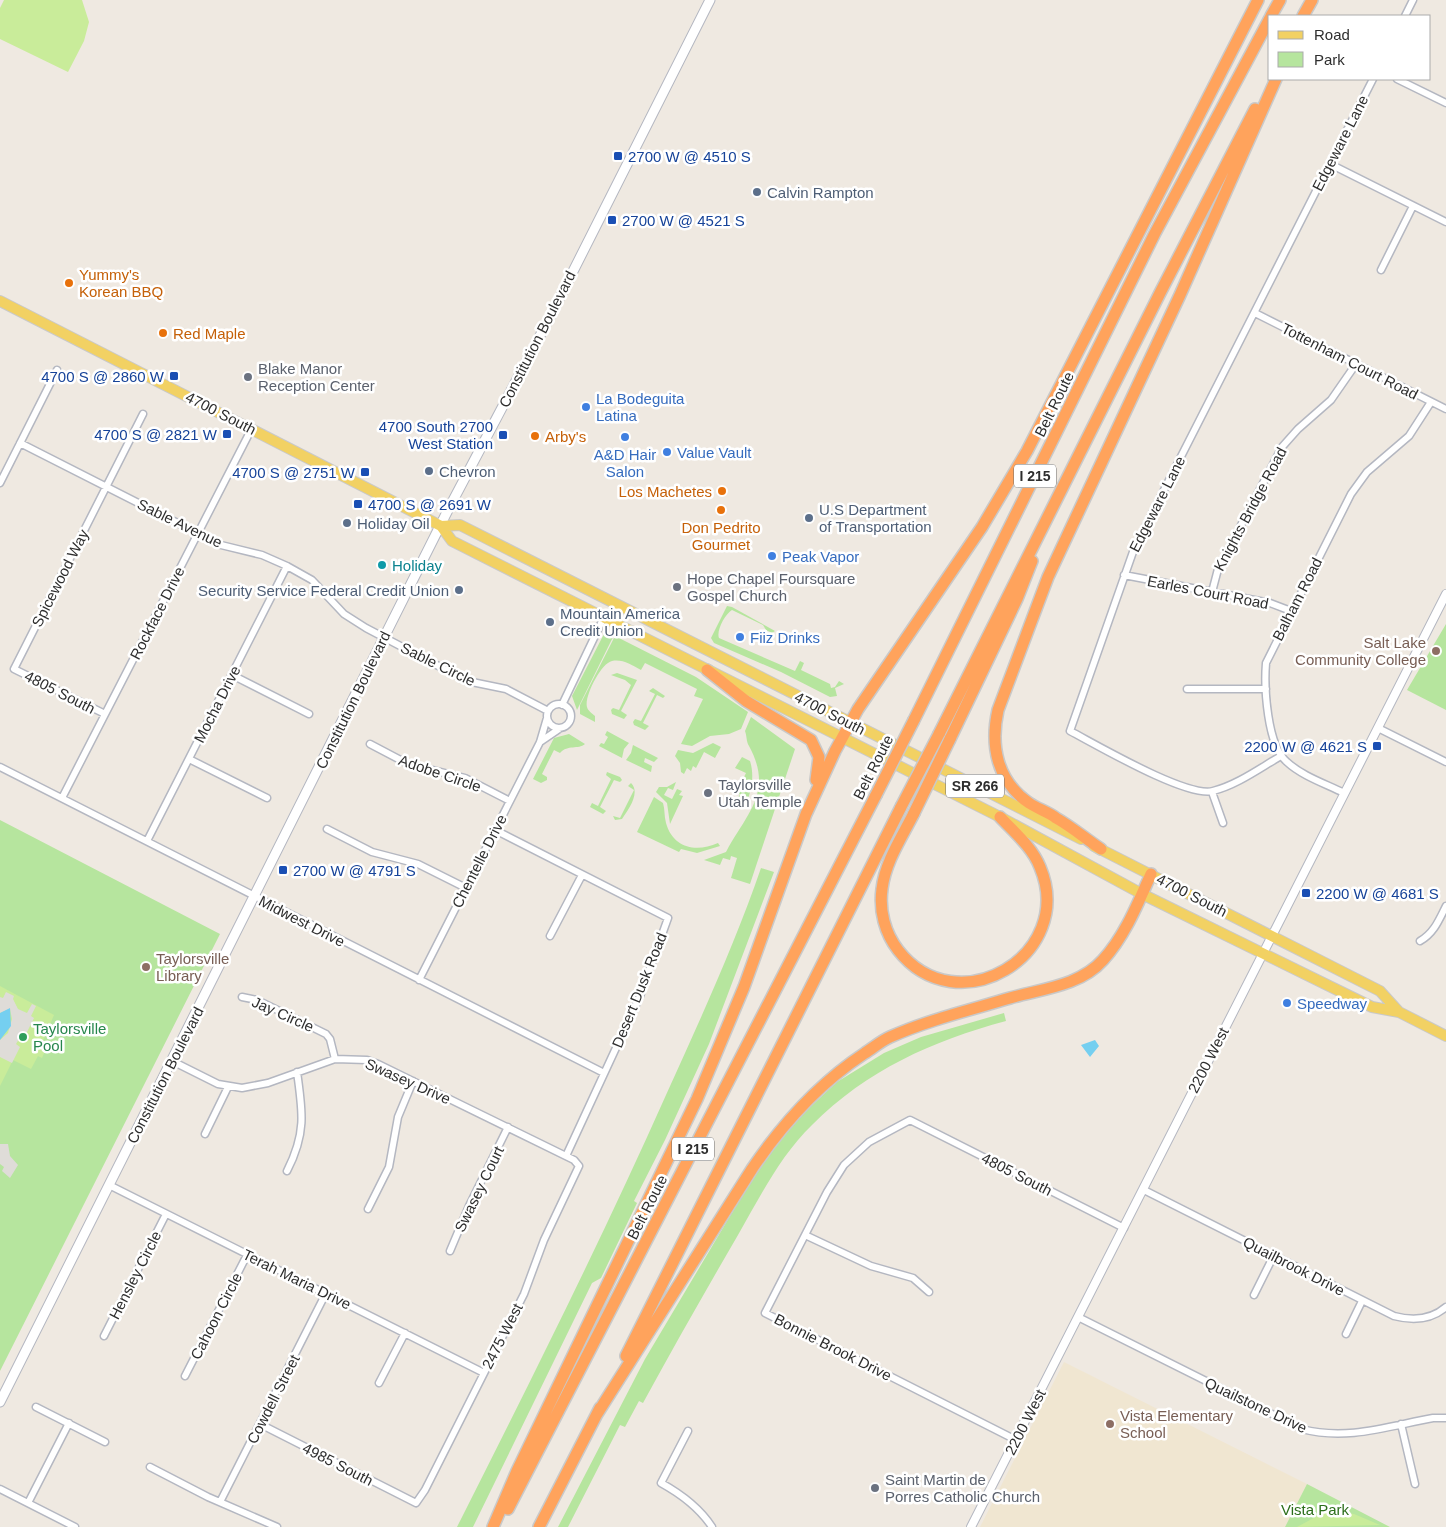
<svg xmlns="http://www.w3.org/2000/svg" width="1446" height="1527" font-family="Helvetica,sans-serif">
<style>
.education{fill:#f0e6d1}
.green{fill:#b6e59e}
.pitch{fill:#c9ec9a}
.plaza{fill:#dfdcd8}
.water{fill:#75cff0}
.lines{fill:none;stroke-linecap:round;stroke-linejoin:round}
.minor-casing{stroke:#b4b7c1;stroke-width:9}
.tertiary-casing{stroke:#b4b7c1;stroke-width:10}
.secondary-casing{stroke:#b4b7c1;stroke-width:11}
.primary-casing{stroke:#c9c9c9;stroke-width:12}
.motorway-casing{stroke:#c9c9c9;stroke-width:14}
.minor{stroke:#fff;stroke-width:6}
.tertiary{stroke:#fff;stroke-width:8}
.secondary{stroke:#fff;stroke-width:9}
.primary{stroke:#f2d163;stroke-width:10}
.motorway{stroke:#ffa35c;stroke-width:11}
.motorway-bridge-casing{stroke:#c9c9c9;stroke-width:14;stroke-linecap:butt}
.motorway-bridge{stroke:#ffa35c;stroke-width:11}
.transit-dot{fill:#1a4fb4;stroke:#fff;stroke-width:2}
.service-dot{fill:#5c6f8a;stroke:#fff;stroke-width:2}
.food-dot{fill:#e8710a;stroke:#fff;stroke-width:2}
.worship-dot{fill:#6b7280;stroke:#fff;stroke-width:2}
.shop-dot{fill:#3f7fe0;stroke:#fff;stroke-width:2}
.culture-dot{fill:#0f9aa8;stroke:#fff;stroke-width:2}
.education-dot{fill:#8d6e63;stroke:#fff;stroke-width:2}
.leisure-dot{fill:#2e9e5b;stroke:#fff;stroke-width:2}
.labels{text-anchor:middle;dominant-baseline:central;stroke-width:5;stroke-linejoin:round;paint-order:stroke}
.shield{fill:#fff;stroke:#6d6d6d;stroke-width:1}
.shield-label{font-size:14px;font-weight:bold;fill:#2e2e2e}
.street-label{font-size:15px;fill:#2e2e2e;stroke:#fff}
.transit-label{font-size:15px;fill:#164399;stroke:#fff;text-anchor:start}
.service-label{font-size:15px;fill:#4e5e75;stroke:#fff;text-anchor:start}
.food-label{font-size:15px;fill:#c56008;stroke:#fff;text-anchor:start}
.worship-label{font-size:15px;fill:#5b616d;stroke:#fff;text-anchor:start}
.shop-label{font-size:15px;fill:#366cbe;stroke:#fff;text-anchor:start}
.culture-label{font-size:15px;fill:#0d838f;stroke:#fff;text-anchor:start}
.education-label{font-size:15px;fill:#785e54;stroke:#fff;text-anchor:start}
.leisure-label{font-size:15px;fill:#27864d;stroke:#fff;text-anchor:start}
.park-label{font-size:15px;fill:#2c6e1b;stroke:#fff}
</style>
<rect width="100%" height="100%" fill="#efe9e1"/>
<!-- education -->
<path class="education" d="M1064,1362L1307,1484L1285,1527H980Z"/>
<!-- green -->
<path class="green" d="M727,606L732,607L775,631L772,633L766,630L763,625L732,610C725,614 716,631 719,638L795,671L800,661L804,663L801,670L830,684L831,688L835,687L839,681L844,684L835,688L837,696L830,697L781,672L714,643L711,638Z
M1446,624V710L1407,690Z
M605,632L614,635L577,710L572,696Z
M615,636L696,677L748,712L741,729L729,734L710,736L692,746L681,744L703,699L694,696L697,689L645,663L641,670C631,665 623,659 612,661C601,663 584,697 587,707C588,711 592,713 595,716V722L580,714V705Z
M617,673L637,680L621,711L627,715L624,719L612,714L611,710L613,708L619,710L631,685L625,680L611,675Z
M653,688L665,696L663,698L657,695L643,723L649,726L645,730L634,725L633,722L635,719L641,721L655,694L649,691Z
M751,717L795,749L750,884L731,878L737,858L731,856L730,860L723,858L720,865L704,860L726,852C747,813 774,792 749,746C746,741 747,736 745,731Z
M607,731L629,743L624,749L622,758L599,746L601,743L604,744L608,737L605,735Z
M569,734L585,744C578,750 568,744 560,753L554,750L542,774L547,777V780L541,783L533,779L554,738Z
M713,743L721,747L715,758L704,752L696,768L693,766L691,771L687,768L684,774L681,772L680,763L675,756L678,750L693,753Z
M633,745L658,758L654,762L645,758L644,762L652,766L651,772L626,760L631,753Z
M742,757L750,761C755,777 751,792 745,807L739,804L742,800L738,798L740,794L736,793L746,773L735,768Z
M607,772L620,777L622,780L620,782L614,780L600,807L606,811L603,814L590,807L592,803L598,806L611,779L606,775Z
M676,782L673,790L668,788L664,795L672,799L677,789L682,791L679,795L683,796L670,824L667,803L656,792L659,787H667Z
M631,783C641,793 628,810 622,819L615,820L613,816L620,818L634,790L628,786Z
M654,797L663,803C665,809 664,816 666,823C673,848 696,853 718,843L720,846L697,853L681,849L679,852L637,832Z
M0,820L220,934L0,1371Z
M761,868L774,872L709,1044L665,1140L634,1201L637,1203L601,1278L592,1283L473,1527H457C529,1384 601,1241 666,1095C700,1020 734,946 761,868Z
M1004,1013L1006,1021C932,1041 867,1070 812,1125C780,1156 760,1197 738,1235C706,1290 674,1346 643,1403L639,1401L625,1427L620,1425L568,1527H558L645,1359L764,1159L792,1124L837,1082L884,1053L921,1037Z
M1307,1484L1390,1527H1285Z"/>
<!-- pitch -->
<path class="pitch" d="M4,0H82L89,22L84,41L68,72L0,39V8Z
M0,986L54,1015L40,1048L45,1051L42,1058L38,1056L31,1069L13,1060L0,1086Z
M1335,1511L1354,1514L1380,1525L1297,1527L1321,1514Z"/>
<!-- plaza -->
<path class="plaza" d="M6,992L14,996L13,999L18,1009L27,1013L32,1004L36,1006L31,1016L34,1018L23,1040L19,1039L16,1044L20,1047L12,1063L0,1057V1040L8,1033L12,1019L10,1009L0,1013V997L3,998Z
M0,1144H8L10,1156L18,1165L10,1178L2,1171L4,1167L0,1164Z"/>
<!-- water -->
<path class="water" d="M10,1008L11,1026L0,1040V1013Z
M1095,1040L1099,1046L1090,1057L1081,1045Z"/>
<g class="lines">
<!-- minor casing -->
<g class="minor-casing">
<path id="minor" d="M1405,16L1413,0
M1397,79L1446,103
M1330,164L1446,222
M1381,270L1413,206
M1255,313L1446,409
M20,443L221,545L262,555L287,566L312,580L344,614L366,628L467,681L506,689L548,711
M0,483L57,370
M1124,575L1270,603L1291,611
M1212,592L1218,569L1282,447L1298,429L1331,400L1356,364
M232,675L309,714
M1187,689H1266
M547 716a12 12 0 1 1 24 0a12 12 0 1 1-24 0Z
M562,705L604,617
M105,714L14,669L143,414
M1378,728L1446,762
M540,742L559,729
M370,744L408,764L465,778L510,801
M1281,756C1260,768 1237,785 1213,791C1187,798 1097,745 1070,731L1134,549L1373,79
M189,759L267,798
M0,767L604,1073
M1212,792L1223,823
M1344,793C1326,784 1302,776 1287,762C1267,746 1264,687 1266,663L1351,494L1367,472L1409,436L1431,402
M62,798L252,428
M327,829L372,852L418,864L466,888
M495,830L668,918L640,996L566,1156
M147,841L287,566
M550,936L582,875
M1420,941C1434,933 1439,920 1446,906
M419,980L540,742L547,718
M242,997L257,1000L326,1034L330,1039L335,1059
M172,1061L218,1084L242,1088L268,1083L335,1059L367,1060L378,1064L574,1160L579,1166L544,1240L524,1294L425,1490L416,1503L260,1424
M205,1134L228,1087
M287,1171C306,1134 303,1113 297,1072
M109,1185L484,1373
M1144,1190L1394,1316C1413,1321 1431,1320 1446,1307
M368,1209L389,1167L398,1117L413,1081
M805,1235L871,1266L913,1278L929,1292
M450,1251L469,1206L508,1127
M1254,1295L1274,1255
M1078,1317L1302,1429C1347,1441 1389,1426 1433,1418H1446
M1346,1334L1362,1301
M104,1336L166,1214
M185,1376L247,1255
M379,1383L405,1333
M36,1407L105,1442
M1401,1424L1415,1484
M688,1431L661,1483C681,1494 699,1507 712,1527
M1016,1440L765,1313L827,1192L844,1165L869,1142L910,1120L1124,1228
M150,1467L208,1497L277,1527
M0,1489L75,1527
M220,1502L325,1295
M28,1503L69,1423"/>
</g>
<!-- tertiary casing -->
<g class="tertiary-casing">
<path id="tertiary" d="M971,1527L1446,594"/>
</g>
<!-- secondary casing -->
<g class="secondary-casing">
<path id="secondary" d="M0,1402L448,510L552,313L710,0"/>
</g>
<!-- primary casing -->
<g class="primary-casing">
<path id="primary" d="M0,301L441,526L460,525L1081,839
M441,526L452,541L1000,817L1142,894L1372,1007L1399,1012L1446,1036
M1094,846L1380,991L1399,1012"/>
</g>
<!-- motorway casing -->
<g class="motorway-casing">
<path id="motorway" d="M1271,16L1280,0
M1303,16L1312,0
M707,670L746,701L811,740L819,757L816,780
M914,720L1155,233L1270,18
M939,734L1160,293L1255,109
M950,739L1017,599L1032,561
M914,813C902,837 885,862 882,889C879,911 885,933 898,950C957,1026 1077,955 1040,867C1032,847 1015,833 1000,817
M1101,849C1086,839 1072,827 1056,818C1048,812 1038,809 1029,803C997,781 990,746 998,710L1048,577L1180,295L1276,79
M626,1356L901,807
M597,1414L752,1169C783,1123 818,1084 865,1053C873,1048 881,1041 890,1037C928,1020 970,1010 1010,998C1041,989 1080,986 1103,960C1125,936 1138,903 1151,874
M508,1509L876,795
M493,1527L517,1471L697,1099L744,987L806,814L835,751L858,709L982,527L1027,451L1258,0
M539,1527L600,1408"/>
</g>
<!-- minor -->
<use href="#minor" class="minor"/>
<!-- tertiary -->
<use href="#tertiary" class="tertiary"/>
<!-- secondary -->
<use href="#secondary" class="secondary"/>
<!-- primary -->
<use href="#primary" class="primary"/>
<!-- motorway -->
<use href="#motorway" class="motorway"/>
<!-- motorway-bridge casing -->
<g class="motorway-bridge-casing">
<path id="motorway-bridge" d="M876,795L914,720
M901,807L939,734
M914,813L950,739"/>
</g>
<!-- motorway-bridge -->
<use href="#motorway-bridge" class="motorway-bridge"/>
</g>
<!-- markers -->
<g class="transit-dot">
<rect x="613" y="151" width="10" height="10" rx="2.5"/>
<rect x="607" y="215" width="10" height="10" rx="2.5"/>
<rect x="169" y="371" width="10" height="10" rx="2.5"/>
<rect x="222" y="429" width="10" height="10" rx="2.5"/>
<rect x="498" y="430" width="10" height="10" rx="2.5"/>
<rect x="360" y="467" width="10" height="10" rx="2.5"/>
<rect x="353" y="499" width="10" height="10" rx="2.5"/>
<rect x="1372" y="741" width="10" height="10" rx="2.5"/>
<rect x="278" y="865" width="10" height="10" rx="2.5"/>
<rect x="1301" y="888" width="10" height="10" rx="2.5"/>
</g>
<g class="service-dot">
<circle cx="757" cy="192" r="5"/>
<circle cx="429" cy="471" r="5"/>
<circle cx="809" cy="518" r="5"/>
<circle cx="347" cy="523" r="5"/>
<circle cx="459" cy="590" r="5"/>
<circle cx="550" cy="622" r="5"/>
</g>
<g class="food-dot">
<circle cx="69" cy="283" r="5"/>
<circle cx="163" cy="333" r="5"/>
<circle cx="535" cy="436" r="5"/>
<circle cx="722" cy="491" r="5"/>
<circle cx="721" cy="510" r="5"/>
</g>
<g class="worship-dot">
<circle cx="248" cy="377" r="5"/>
<circle cx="677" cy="587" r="5"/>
<circle cx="708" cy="793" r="5"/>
<circle cx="875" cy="1488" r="5"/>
</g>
<g class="shop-dot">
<circle cx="586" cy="407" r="5"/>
<circle cx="625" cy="437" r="5"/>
<circle cx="667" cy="452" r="5"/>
<circle cx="772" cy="556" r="5"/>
<circle cx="740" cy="637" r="5"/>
<circle cx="1287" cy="1003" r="5"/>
</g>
<circle class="culture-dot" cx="382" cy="565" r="5"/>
<g class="education-dot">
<circle cx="1436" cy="651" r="5"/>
<circle cx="146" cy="967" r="5"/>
<circle cx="1110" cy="1424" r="5"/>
</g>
<circle class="leisure-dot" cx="23" cy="1037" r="5"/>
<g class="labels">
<!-- shield labels -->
<g class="shield">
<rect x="1014" y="464.5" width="42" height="23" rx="4"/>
<rect x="946" y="774.5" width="58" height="23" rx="4"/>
<rect x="672" y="1137.5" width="42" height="23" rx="4"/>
</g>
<g class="shield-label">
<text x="1035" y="476">I 215</text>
<text x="975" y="786">SR 266</text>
<text x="693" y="1149">I 215</text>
</g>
<!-- street labels -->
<g class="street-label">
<text transform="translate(1340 143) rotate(-63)">Edgeware Lane</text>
<text transform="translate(537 339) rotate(-63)">Constitution Boulevard</text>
<text transform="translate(1350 361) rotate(27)">Tottenham Court Road</text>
<text transform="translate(1054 404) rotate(-64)">Belt Route</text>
<text transform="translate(221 413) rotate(27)">4700 South</text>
<text transform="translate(1157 504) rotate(-63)">Edgeware Lane</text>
<text transform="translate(1250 509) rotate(-62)">Knights Bridge Road</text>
<text transform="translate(180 523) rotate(26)">Sable Avenue</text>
<text transform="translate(60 578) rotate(-63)">Spicewood Way</text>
<text transform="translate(1208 592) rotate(11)">Earles Court Road</text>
<text transform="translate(1297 599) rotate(-63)">Balham Road</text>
<text transform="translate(157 613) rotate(-63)">Rockface Drive</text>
<text transform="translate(438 664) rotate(26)">Sable Circle</text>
<text transform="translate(60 692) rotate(27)">4805 South</text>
<text transform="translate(353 700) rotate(-64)">Constitution Boulevard</text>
<text transform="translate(217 704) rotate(-63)">Mocha Drive</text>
<text transform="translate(830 713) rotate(27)">4700 South</text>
<text transform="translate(873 767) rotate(-63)">Belt Route</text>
<text transform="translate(440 773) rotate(19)">Adobe Circle</text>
<text transform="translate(479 861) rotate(-63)">Chentelle Drive</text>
<text transform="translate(1192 895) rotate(27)">4700 South</text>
<text transform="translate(302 921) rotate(27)">Midwest Drive</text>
<text transform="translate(639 990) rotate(-68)">Desert Dusk Road</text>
<text transform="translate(283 1014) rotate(24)">Jay Circle</text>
<text transform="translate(1208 1060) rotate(-63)">2200 West</text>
<text transform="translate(165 1075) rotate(-63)">Constitution Boulevard</text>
<text transform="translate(408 1081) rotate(24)">Swasey Drive</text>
<text transform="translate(1017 1174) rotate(27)">4805 South</text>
<text transform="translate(479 1189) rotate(-64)">Swasey Court</text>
<text transform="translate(647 1207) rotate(-63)">Belt Route</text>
<text transform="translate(1294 1266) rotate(27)">Quailbrook Drive</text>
<text transform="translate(135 1275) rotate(-63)">Hensley Circle</text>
<text transform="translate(297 1279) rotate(26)">Terah Maria Drive</text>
<text transform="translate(216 1316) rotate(-63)">Cahoon Circle</text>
<text transform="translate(502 1336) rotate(-63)">2475 West</text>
<text transform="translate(833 1347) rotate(27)">Bonnie Brook Drive</text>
<text transform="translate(273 1399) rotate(-63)">Cowdell Street</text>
<text transform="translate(1256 1405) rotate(25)">Quailstone Drive</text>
<text transform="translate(1025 1422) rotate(-63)">2200 West</text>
<text transform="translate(338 1464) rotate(27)">4985 South</text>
</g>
<!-- transit labels -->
<g class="transit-label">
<text x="628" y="156">2700 W @ 4510 S</text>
<text x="622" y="220">2700 W @ 4521 S</text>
<text x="164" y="376" text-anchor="end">4700 S @ 2860 W</text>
<text x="493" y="426" text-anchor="end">4700 South 2700<tspan x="493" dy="17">West Station</tspan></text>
<text x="217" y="434" text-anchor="end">4700 S @ 2821 W</text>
<text x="355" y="472" text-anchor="end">4700 S @ 2751 W</text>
<text x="368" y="504">4700 S @ 2691 W</text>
<text x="1367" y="746" text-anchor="end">2200 W @ 4621 S</text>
<text x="293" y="870">2700 W @ 4791 S</text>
<text x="1316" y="893">2200 W @ 4681 S</text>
</g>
<!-- service labels -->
<g class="service-label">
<text x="767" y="192">Calvin Rampton</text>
<text x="439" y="471">Chevron</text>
<text x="819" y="509">U.S Department<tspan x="819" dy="17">of Transportation</tspan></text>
<text x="357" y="523">Holiday Oil</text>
<text x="449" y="590" text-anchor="end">Security Service Federal Credit Union</text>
<text x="560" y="613">Mountain America<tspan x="560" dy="17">Credit Union</tspan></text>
</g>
<!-- food labels -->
<g class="food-label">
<text x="79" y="274">Yummy's<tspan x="79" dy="17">Korean BBQ</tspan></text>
<text x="173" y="333">Red Maple</text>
<text x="545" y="436">Arby's</text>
<text x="712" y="491" text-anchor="end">Los Machetes</text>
<text x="721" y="527" text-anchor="middle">Don Pedrito<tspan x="721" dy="17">Gourmet</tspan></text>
</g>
<!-- worship labels -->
<g class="worship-label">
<text x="258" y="368">Blake Manor<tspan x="258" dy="17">Reception Center</tspan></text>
<text x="687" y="578">Hope Chapel Foursquare<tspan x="687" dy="17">Gospel Church</tspan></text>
<text x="718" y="784">Taylorsville<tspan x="718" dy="17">Utah Temple</tspan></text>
<text x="885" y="1479">Saint Martin de<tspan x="885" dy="17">Porres Catholic Church</tspan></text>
</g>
<!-- shop labels -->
<g class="shop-label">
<text x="596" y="398">La Bodeguita<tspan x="596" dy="17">Latina</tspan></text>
<text x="677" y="452">Value Vault</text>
<text x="625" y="454" text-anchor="middle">A&amp;D Hair<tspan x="625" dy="17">Salon</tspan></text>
<text x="782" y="556">Peak Vapor</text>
<text x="750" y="637">Fiiz Drinks</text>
<text x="1297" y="1003">Speedway</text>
</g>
<!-- culture labels -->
<g class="culture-label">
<text x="392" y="565">Holiday</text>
</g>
<!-- education labels -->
<g class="education-label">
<text x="1426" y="642" text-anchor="end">Salt Lake<tspan x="1426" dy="17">Community College</tspan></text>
<text x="156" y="958">Taylorsville<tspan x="156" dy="17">Library</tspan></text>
<text x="1120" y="1415">Vista Elementary<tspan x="1120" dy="17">School</tspan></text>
</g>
<!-- leisure labels -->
<g class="leisure-label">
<text x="33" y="1028">Taylorsville<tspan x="33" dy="17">Pool</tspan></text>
</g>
<!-- park labels -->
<g class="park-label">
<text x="1315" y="1509">Vista Park</text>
</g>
</g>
<!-- legend -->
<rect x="1268" y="15" width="162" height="65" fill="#ffffff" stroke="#ababab"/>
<rect x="1278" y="31" width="25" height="8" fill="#f2d163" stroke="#ababab"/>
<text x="1314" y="40" font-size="15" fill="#2e2e2e">Road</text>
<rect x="1278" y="52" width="25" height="15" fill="#b6e59e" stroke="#ababab"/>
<text x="1314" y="65" font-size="15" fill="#2e2e2e">Park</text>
</svg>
